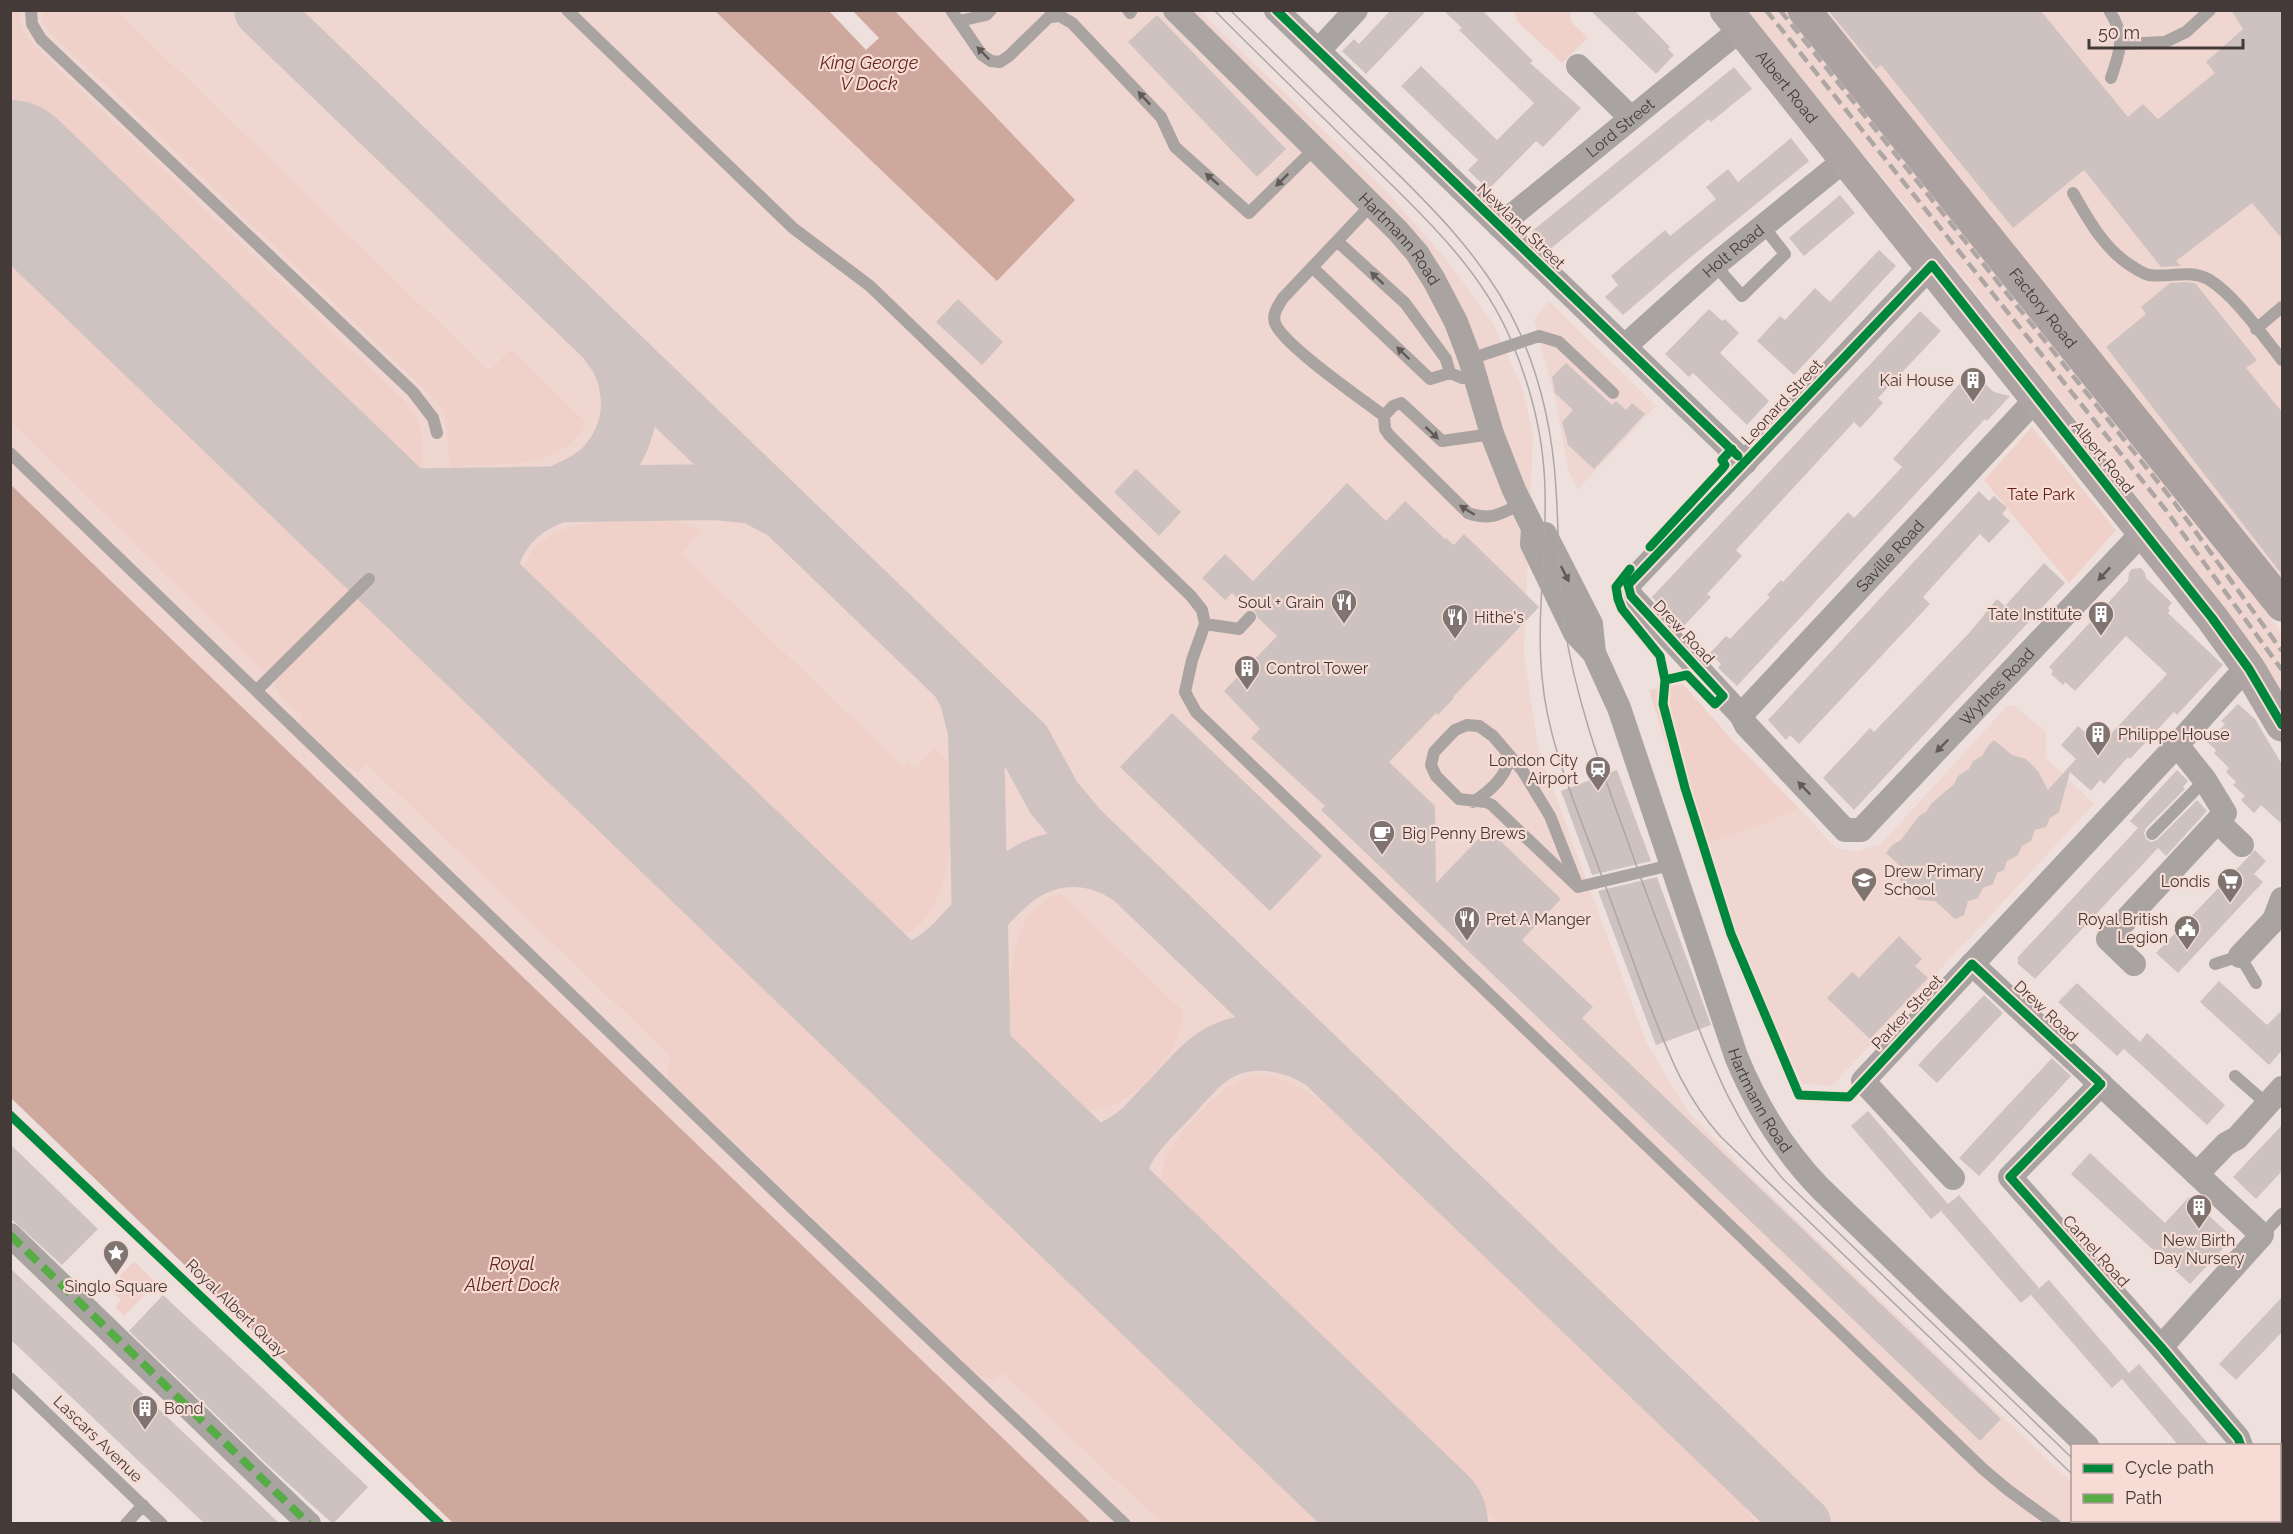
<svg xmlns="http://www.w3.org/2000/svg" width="2293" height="1534" font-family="Raleway,sans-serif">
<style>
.built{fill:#efd6d0}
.green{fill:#efd1c9}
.water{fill:#cea79d}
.pier{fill:#eee0dd}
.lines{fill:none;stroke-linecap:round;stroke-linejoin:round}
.taxiway{stroke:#cec3c1;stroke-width:56}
.runway{stroke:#cec3c1;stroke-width:138}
.building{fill:#cdc2bf}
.lane{stroke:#a9a3a1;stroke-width:12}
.street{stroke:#a9a3a1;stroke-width:24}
.secondary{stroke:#aaa1a0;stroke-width:33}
.primary{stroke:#ada4a3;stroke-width:33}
.tram{stroke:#ada6a5;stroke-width:1.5}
.rail{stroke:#ada6a5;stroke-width:4.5;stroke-dasharray:12 6;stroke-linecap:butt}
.quiet{stroke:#56ac45;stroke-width:8;stroke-dasharray:15 8;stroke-linecap:butt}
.cycleway-casing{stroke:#f6dcd5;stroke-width:13}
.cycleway{stroke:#00873e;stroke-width:9}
.oneway{fill:#625a57}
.labels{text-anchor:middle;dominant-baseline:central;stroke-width:4.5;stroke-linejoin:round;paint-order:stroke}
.street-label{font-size:16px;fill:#443a37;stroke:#f6dcd5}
.poi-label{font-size:16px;fill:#443a37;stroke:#f6dcd5;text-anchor:start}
.park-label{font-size:16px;fill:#5f2113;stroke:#f6dcd5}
.water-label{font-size:18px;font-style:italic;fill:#642617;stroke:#f6dcd5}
</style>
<rect width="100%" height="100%" fill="#eee0dd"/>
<!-- built -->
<path class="built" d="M10,11H715L997,281L1074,200L895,11H1200L1386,191L1447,260L1494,325L1522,387L1533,434L1524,654L1538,748L1647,1044L1688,1112L1760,1185L2072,1483V1520L2111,1521L2115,1523H1091L11,485Z
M1746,11H1789L2241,575L2282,635V694L2262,662L2184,555L1921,224Z
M1824,11H2282V580Z
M1549,301L1656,406L1578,489L1568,470L1557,406L1534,320Z
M2007,706H2015L2046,732V758L2094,804L1832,1086L1803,1084L1741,954L1709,843L1763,824L1799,808L1836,848L1855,852L1880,845Z"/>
<!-- green -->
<path class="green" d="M10,11H19L21,27L33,45L407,403C424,423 423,445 423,470L401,471L11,95Z
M42,11H117L489,371L511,349L586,422C568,468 502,465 461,465L460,469H450L446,417L437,401L50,32L43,22Z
M1512,11H1570L1571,22L1588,38L1562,63L1517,21L1516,15Z
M10,247L358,582L269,670L265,671L258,667L11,421Z
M2032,427L2116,530L2069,583L1984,480Z
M677,520C684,527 695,525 702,531L681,553L903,767L908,762L915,769L935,748C938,751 943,755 945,758C949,765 949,778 950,785C955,827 951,907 911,931C904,935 897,939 890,938L519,583C523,571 526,559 534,549C564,514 636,521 677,520Z
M366,589L1338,1523H1162L1002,1373C999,1375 998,1378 995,1379C985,1384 964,1363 958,1357L667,1078L670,1056L367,764L358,773L338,759L300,723L303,716C292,706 271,694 276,678Z
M1683,684L1734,742L1799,808L1763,824L1709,843L1708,841L1697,844L1649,690Z
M1060,893L1182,1010C1188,1042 1143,1093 1115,1104C1100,1110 1084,1110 1069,1111L1014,1059C1007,1006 999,916 1060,893Z
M1266,1075C1302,1082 1326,1105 1352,1129L1356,1125L1737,1494L1736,1496L1756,1523H1499L1173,1211C1146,1174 1174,1140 1199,1113C1210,1102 1224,1087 1239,1081C1248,1077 1256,1076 1266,1075Z
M134,1261L156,1283L124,1316L115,1307L121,1300L109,1288Z"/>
<!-- water -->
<path class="water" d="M715,11H895L1075,200L997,281Z
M10,485H11L1091,1523H453L11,1098Z"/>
<!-- pier -->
<path class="pier" d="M829,11H853L879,38L866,50Z"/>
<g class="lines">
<!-- taxiway -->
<path class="taxiway" d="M262,10L1024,743L1054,798L1081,830L1803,1524
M324,470C343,483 359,492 382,497L714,492L753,496L778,509
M512,652C506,642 498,631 494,620C479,580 492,535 527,510C544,498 566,492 584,481C611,467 628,436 629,406C629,384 623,363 609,346
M958,680L967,696L976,731L983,1072L988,1092L1002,1122
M823,950C963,1036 966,857 1074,859C1094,859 1112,865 1129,877
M1015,1135C1062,1159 1096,1167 1140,1130
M1139,1254C1125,1225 1112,1206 1119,1171C1125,1143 1146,1124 1165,1104C1179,1090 1192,1073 1207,1061C1240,1034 1285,1040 1319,1060"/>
<!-- runway -->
<path class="runway" d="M10,169L1419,1524"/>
</g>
<!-- building -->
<path class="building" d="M1391,10H1427L1366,74L1342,51L1354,39L1359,44Z
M1443,10H1482L1533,61L1530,63L1581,108L1543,147L1536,141L1488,190L1468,170L1478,160L1401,86L1421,66L1497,140L1534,103L1459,30L1462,28Z
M1590,10H1634L1670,47L1668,49L1674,55L1656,74Z
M1828,10H2040L2128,117L2143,104L2158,119L2215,73L2206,62L2243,29L2231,10H2283V240L2252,203L2176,261L2181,266L2161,267L2084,170L2013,228L1881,65L1876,69Z
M1157,15L1286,149L1257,177L1128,42Z
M1734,67L1752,89L1739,99L1711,122L1709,119L1549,250L1531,232Z
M1791,138L1809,161L1692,256L1623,315L1605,297L1618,285L1611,276L1665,230L1670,236L1716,199L1706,187L1728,169L1738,182Z
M1840,195L1855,213L1804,256L1789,238Z
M1879,250L1896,266L1794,375L1757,341L1780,316L1785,320L1815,288L1830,302Z
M2186,282L2195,283L2257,360L2246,368L2283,413V576L2106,347L2146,314L2141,307L2170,283Z
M958,299L1003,342L982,365L936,322Z
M1709,309L1722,321L1725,319L1739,333L1720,353L1769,401L1747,425L1693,373L1689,377L1665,354Z
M1920,311L1941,331L1878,398L1883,403L1872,415L1860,428L1854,422L1736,550L1742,556L1707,594L1711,597L1681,629L1652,597Z
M1566,363L1612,405L1616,401L1626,410L1632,403L1645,414L1594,469L1568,445L1562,422L1573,410L1555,393L1552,377Z
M1971,371L1994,392L2010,396L1987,421L1985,419L1737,686L1718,668L1721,664L1710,653L1726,636L1730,639L1770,597L1767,595L1781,580L1783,582L1848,512L1854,518L1875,496L1902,467L1893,459Z
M1136,469L1181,512L1159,536L1114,492Z
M1347,483L1386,521L1405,501L1445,539L1446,538L1454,545L1464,534L1539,607L1453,697L1454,698L1438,715L1436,713L1389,762L1435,806L1436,883L1488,829L1561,899L1522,940L1593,1007L1582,1018L2001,1419L1980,1441L1321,810L1325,806L1251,738L1260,729L1224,691L1277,636L1258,618L1255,611L1249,609L1232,593L1225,600L1202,578L1225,554L1253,581Z
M1979,491L1989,501L1994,496L2007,508L2002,514L2010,521L1989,543L1980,534L1923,597L1930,604L1799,744L1790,735L1786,740L1768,720Z
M2044,563L2065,583L1854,810L1823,778L1870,728L1874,732L1971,631L1997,599L2005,606Z
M2141,568L2145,573L2146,578L2172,603L2168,608L2170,611L2168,613L2223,665L2177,715L2174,712L2130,759L2128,757L2104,784L2100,780L2091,791L2070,772L2059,812L2050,818L2046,827L2035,830L2031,841L2022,846L2018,855L2007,861L2004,870L1997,873L1993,884L1983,888L1978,898L1968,901L1964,915L1955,919L1935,901L1918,900L1903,886L1899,877L1902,868L1886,853L1892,845L1901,840L1919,816L1926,812L1931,804L1954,784L1958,776L1969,769L1973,761L1982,756L1987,747L1994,740L2012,755L2026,759L2038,771L2048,790L2076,759L2061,745L2078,726L2094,740L2101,732L2107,738L2167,674L2126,636L2075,691L2065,682L2063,685L2051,674L2053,671L2049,667L2128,581L2129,572L2132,569Z
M2238,704L2255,719L2283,766V825L2261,805L2254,813L2241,800L2245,796L2233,785L2236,782L2226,772L2229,768L2214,753L2216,750L2207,742L2225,724L2221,721Z
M1172,713L1322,856L1270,911L1120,767Z
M1617,770L1651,861L1592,875L1561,791Z
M2177,770L2188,781L2183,787L2185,789L2146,828L2144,833L2146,839L2151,842L2157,840L2197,800L2207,811L2166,856L2158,848L2035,979L2018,964V957L2138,828L2130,821Z
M2255,850L2266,861L2254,874L2263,882L2178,973L2156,953Z
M1657,877L1711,1025L1656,1045L1598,891Z
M1899,936L1922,959L1915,966L1928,978L1870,1039L1827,998L1852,972L1859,978Z
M2219,981L2267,1025L2283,1009V1049L2269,1065L2200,1002Z
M2077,983L2140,1042L2147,1033L2225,1105L2207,1125L2124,1049L2117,1056L2058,1002Z
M1984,995L2003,1013L1937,1083L1918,1065Z
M2052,1058L2071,1076L1979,1176L1959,1158Z
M1868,1111L1948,1204L1959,1195L2039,1288L2021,1303L1941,1211L1948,1205L1931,1219L1851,1126Z
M2283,1124V1170L2256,1199L2233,1177Z
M10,1144L98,1229L62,1265L10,1218Z
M2090,1153L2165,1223L2189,1197L2233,1238L2190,1284L2071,1174Z
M10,1268L280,1524H205L10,1339Z
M2049,1280L2129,1373L2139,1364L2210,1446H2179L2122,1379L2112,1388L2031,1295Z
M163,1295L368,1487L333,1524L270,1467L129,1331Z
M2283,1296V1331L2236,1380L2219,1364Z"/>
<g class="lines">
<!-- lane -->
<path class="lane" d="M31,10L32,24L41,39L413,392L433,418L437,433
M567,10L793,228L870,286L1191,596L1202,610L1205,624L1192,660L1185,692L1196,712L1983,1469L2008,1490L2055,1524
M951,10L982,55L991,61L1000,62L1009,56L1049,17L1060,16L1072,23L1161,117L1175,147L1249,213L1315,148
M1128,10L1130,13L1132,10
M2109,10C2127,38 2120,50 2111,78
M959,21L986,15L991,10
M2122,44L2165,42L2186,32L2210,10
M2073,193C2089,221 2105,250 2133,267C2138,270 2144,274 2149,275C2170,278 2188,269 2208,279C2234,294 2263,336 2282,360
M1372,204L1283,298C1278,306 1272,314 1275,323C1283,345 1362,399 1384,416
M1337,241L1405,303L1446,359L1450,373
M1715,265L1742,296L1785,254L1764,227
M1312,267L1430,379L1450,373L1462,378H1475
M2256,329L2282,307
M1470,359L1539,336L1559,342L1613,393
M1492,434L1442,441L1401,403L1393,406L1384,416L1385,429L1389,435L1468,513C1491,521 1500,514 1521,504
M10,453L792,1208L1125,1524
M1205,624L1239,629L1250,617
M257,690L369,579
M1467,725L1479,726L1493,736L1522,770L1550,816L1578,887L1492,805L1486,802L1459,799L1436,776L1431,765L1434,752L1455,730Z
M1473,802C1489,792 1509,775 1509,755
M2152,834L2205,780
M1578,887L1671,865
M2215,964L2240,956L2256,983
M2235,1076L2267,1104
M2262,1235L2282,1214
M10,1378L162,1524
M126,1524L143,1505"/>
<!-- street -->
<g class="street">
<path id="s1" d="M1175,10L1398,231L1417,253L1434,280L1456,322L1470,359L1492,434L1514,490L1533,528L1532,544L1575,633L1594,653L1619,708L1736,1056C1756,1105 1784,1151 1821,1189L2087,1446"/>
<path d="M1276,10L1745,463"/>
<path d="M1318,51L1356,10"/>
<path d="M1578,66L1631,118"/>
<path id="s2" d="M1499,226L1741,29"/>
<path id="s3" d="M1932,265L1628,585L1631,596L1741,715L1746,725L1845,830H1861L2144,531"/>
<path id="s4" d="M1625,346L1715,265L1846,159"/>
<path d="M1545,534L1591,624L1594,653"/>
<path id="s5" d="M1741,715L2037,398"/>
<path d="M2218,822L2242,845"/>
<path d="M2240,956L2274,920L2282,899"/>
<path d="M1972,964L2262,1235L2161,1347"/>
<path d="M2134,964L2108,939L2225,813L2205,780L2177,745"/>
<path d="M2101,1084L2010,1177L2161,1347L2238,1438L2241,1446"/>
<path d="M2197,1174L2226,1144L2237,1138L2282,1088"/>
<path d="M1953,1178L1863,1081L2177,745L2236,679L2249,669"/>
<path d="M10,1235L309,1524"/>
<path d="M2172,1520L2177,1524"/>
<path d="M2201,1520L2208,1524"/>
<path d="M2276,1520L2279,1524"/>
</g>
<!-- secondary -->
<path class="secondary" id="s6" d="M1804,10L2282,605"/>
<!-- primary -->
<path class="primary" id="s7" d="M1726,10L2212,618L2249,669L2282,725"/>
<!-- tram -->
<path class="tram" d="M1214,10C1261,57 1309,104 1357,151C1414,207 1479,264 1511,340C1531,387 1544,438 1545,490C1547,553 1536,614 1542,677C1548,746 1578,810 1601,874C1616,915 1631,955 1646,996C1667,1049 1682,1094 1721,1137L2072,1474
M1230,10C1275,54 1320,98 1365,142C1424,199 1486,257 1520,333C1542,383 1553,435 1556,489C1559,534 1558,578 1564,623C1577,710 1610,791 1639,873C1654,915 1671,957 1687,998C1713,1066 1735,1125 1784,1180L2072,1458
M2126,1520L2130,1524
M2145,1520L2150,1524"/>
<!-- rail -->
<path class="rail" d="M1766,10L2165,509L2282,670
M1780,10L2174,502L2282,651"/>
<!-- quiet -->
<path class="quiet" d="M10,1235L309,1524"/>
<!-- cycleway casing -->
<g class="cycleway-casing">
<path id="cycleway" d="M1276,10L1738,456
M1650,547L1722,469L1725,465L1722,460L1732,449
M1630,569L1616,587L1618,599L1622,609L1660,656L1665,680L1663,704L1685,788L1731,934L1799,1095L1849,1097L1972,964L2098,1081
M1665,680L1687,675L1715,704L1723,696L1631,596L1628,585L1932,265L2212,618L2249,669L2282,725
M2101,1084L2010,1177L2161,1347L2238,1438L2241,1446
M10,1115L440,1524"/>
</g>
<!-- cycleway -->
<use href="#cycleway" class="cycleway"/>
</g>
<!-- one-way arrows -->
<defs><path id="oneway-solid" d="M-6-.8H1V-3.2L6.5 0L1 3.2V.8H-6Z" transform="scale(1.5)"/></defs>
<g class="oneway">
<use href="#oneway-solid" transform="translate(983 53) rotate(-134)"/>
<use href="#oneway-solid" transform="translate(1144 98) rotate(-133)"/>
<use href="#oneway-solid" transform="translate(1212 179) rotate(-139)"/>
<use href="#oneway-solid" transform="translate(1282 180) rotate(135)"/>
<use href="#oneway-solid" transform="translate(1377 278) rotate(-137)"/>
<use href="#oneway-solid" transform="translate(1403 353) rotate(-136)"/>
<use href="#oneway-solid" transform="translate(1432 433) rotate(43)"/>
<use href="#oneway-solid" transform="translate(1467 510) rotate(-148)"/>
<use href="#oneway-solid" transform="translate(1565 574) rotate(63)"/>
<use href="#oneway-solid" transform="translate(2104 574) rotate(133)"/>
<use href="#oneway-solid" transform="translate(1942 746) rotate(134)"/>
<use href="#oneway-solid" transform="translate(1804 788) rotate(-134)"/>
</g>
<!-- icons -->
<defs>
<g id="building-pin" transform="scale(1.35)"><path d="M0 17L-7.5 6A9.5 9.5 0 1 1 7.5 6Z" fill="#807471" stroke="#f6dcd5"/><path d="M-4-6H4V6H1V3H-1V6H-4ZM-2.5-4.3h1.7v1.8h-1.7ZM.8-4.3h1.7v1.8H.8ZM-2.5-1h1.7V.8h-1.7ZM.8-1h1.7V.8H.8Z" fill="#fff"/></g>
<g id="restaurant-pin" transform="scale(1.35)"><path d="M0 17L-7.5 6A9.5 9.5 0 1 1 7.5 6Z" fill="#807471" stroke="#f6dcd5"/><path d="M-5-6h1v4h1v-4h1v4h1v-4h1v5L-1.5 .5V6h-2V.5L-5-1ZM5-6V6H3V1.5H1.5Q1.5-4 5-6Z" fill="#fff"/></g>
<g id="station-pin" transform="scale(1.35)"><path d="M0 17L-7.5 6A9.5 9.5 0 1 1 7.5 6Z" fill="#807471" stroke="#f6dcd5"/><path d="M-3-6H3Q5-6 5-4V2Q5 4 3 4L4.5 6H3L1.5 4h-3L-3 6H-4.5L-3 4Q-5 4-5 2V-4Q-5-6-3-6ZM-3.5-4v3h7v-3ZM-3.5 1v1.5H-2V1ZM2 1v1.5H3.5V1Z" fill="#fff"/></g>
<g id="cafe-pin" transform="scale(1.35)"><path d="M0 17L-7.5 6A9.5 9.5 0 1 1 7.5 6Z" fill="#807471" stroke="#f6dcd5"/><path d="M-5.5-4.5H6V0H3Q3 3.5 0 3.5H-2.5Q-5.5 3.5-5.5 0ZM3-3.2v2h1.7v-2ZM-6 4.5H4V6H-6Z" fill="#fff"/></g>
<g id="school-pin" transform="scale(1.35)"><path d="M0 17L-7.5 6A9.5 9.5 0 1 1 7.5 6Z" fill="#807471" stroke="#f6dcd5"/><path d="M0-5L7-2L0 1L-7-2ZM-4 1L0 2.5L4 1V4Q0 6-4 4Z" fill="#fff"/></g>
<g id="supermarket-pin" transform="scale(1.35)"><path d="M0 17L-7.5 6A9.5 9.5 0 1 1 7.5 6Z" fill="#807471" stroke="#f6dcd5"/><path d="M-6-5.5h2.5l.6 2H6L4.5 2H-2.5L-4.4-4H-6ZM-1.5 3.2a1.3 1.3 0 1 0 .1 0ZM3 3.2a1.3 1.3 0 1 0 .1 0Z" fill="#fff"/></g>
<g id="civic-pin" transform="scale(1.35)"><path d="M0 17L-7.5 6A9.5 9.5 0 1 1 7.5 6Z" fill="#807471" stroke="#f6dcd5"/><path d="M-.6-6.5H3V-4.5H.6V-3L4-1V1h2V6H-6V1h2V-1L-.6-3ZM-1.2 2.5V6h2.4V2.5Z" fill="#fff"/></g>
<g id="sight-pin" transform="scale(1.35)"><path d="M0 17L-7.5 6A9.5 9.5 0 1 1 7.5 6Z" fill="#807471" stroke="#f6dcd5"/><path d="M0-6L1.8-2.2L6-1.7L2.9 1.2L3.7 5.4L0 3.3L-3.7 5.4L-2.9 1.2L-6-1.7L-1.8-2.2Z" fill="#fff"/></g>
</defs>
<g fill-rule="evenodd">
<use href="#building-pin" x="1973" y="380"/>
<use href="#restaurant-pin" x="1344" y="602"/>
<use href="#building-pin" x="2101" y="614"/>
<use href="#restaurant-pin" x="1455" y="617"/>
<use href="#building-pin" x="1247" y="668"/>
<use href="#building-pin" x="2098" y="734"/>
<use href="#station-pin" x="1598" y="769"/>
<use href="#cafe-pin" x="1382" y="833"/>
<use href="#school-pin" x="1864" y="880"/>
<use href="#supermarket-pin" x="2230" y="881"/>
<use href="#restaurant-pin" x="1467" y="919"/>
<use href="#civic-pin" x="2187" y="928"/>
<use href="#building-pin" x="2199" y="1207"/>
<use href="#sight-pin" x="116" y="1253"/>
<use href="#building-pin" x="145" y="1408"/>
</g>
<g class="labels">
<!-- street labels -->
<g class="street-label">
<text stroke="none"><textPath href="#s7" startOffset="98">Albert Road</textPath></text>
<text stroke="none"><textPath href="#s2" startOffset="156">Lord Street</textPath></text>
<text transform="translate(1521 226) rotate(44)">Newland Street</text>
<text stroke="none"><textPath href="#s1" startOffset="321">Hartmann Road</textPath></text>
<text stroke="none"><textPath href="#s4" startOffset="144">Holt Road</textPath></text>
<text stroke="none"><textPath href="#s6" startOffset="382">Factory Road</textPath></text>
<text transform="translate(1782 402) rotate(-47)">Leonard Street</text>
<text transform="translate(2103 457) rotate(51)">Albert Road</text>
<text stroke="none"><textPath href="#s5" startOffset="218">Saville Road</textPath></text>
<text transform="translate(1684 632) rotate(47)">Drew Road</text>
<text stroke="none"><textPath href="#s3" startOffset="984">Wythes Road</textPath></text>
<text transform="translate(2046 1011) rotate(43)">Drew Road</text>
<text transform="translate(1907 1012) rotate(-47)">Parker Street</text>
<text stroke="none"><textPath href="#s1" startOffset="1263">Hartmann Road</textPath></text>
<text transform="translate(2096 1251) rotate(48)">Camel Road</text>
<text transform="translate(236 1308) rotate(44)">Royal Albert Quay</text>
<text transform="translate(98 1439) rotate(44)">Lascars Avenue</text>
</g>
<!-- poi labels -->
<g class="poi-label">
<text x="1954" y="380" text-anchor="end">Kai House</text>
<text x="1324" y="602" text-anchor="end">Soul + Grain</text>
<text x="2082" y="614" text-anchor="end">Tate Institute</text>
<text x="1474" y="617">Hithe's</text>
<text x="1266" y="668">Control Tower</text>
<text x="2118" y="734">Philippe House</text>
<text x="1578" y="760" text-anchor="end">London City<tspan x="1578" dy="18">Airport</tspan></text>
<text x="1402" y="833">Big Penny Brews</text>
<text x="1884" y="871">Drew Primary<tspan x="1884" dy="18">School</tspan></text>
<text x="2210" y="881" text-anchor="end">Londis</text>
<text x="1486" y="919">Pret A Manger</text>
<text x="2168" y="919" text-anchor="end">Royal British<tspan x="2168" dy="18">Legion</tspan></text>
<text x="2199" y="1240" text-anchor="middle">New Birth<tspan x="2199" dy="18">Day Nursery</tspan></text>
<text x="116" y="1286" text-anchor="middle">Singlo Square</text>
<text x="164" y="1408">Bond</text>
</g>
<!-- park labels -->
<g class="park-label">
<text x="2041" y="494">Tate Park</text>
</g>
<!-- water labels -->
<g class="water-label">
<text x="869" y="62">King George<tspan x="869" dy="21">V Dock</tspan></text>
<text x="512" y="1263">Royal<tspan x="512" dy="21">Albert Dock</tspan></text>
</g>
</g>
<!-- border -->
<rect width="2293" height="1534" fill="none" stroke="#443a37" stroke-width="24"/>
<!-- legend -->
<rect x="2071" y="1444" width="210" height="78" fill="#f6dcd5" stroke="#af9b96" stroke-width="1.5"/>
<rect x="2083" y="1464" width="30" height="9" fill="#00873e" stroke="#af9b96" stroke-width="1.5"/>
<text x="2125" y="1474" font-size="18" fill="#443a37">Cycle path</text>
<rect x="2083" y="1494" width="30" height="9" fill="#56ac45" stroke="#af9b96" stroke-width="1.5"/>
<text x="2125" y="1504" font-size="18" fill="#443a37">Path</text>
<!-- scale -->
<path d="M2089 39v9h154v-9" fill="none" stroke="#443a37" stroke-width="3"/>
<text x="2098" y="39" font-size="18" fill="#443a37" stroke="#f6dcd5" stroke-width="4.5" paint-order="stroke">50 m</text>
</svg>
